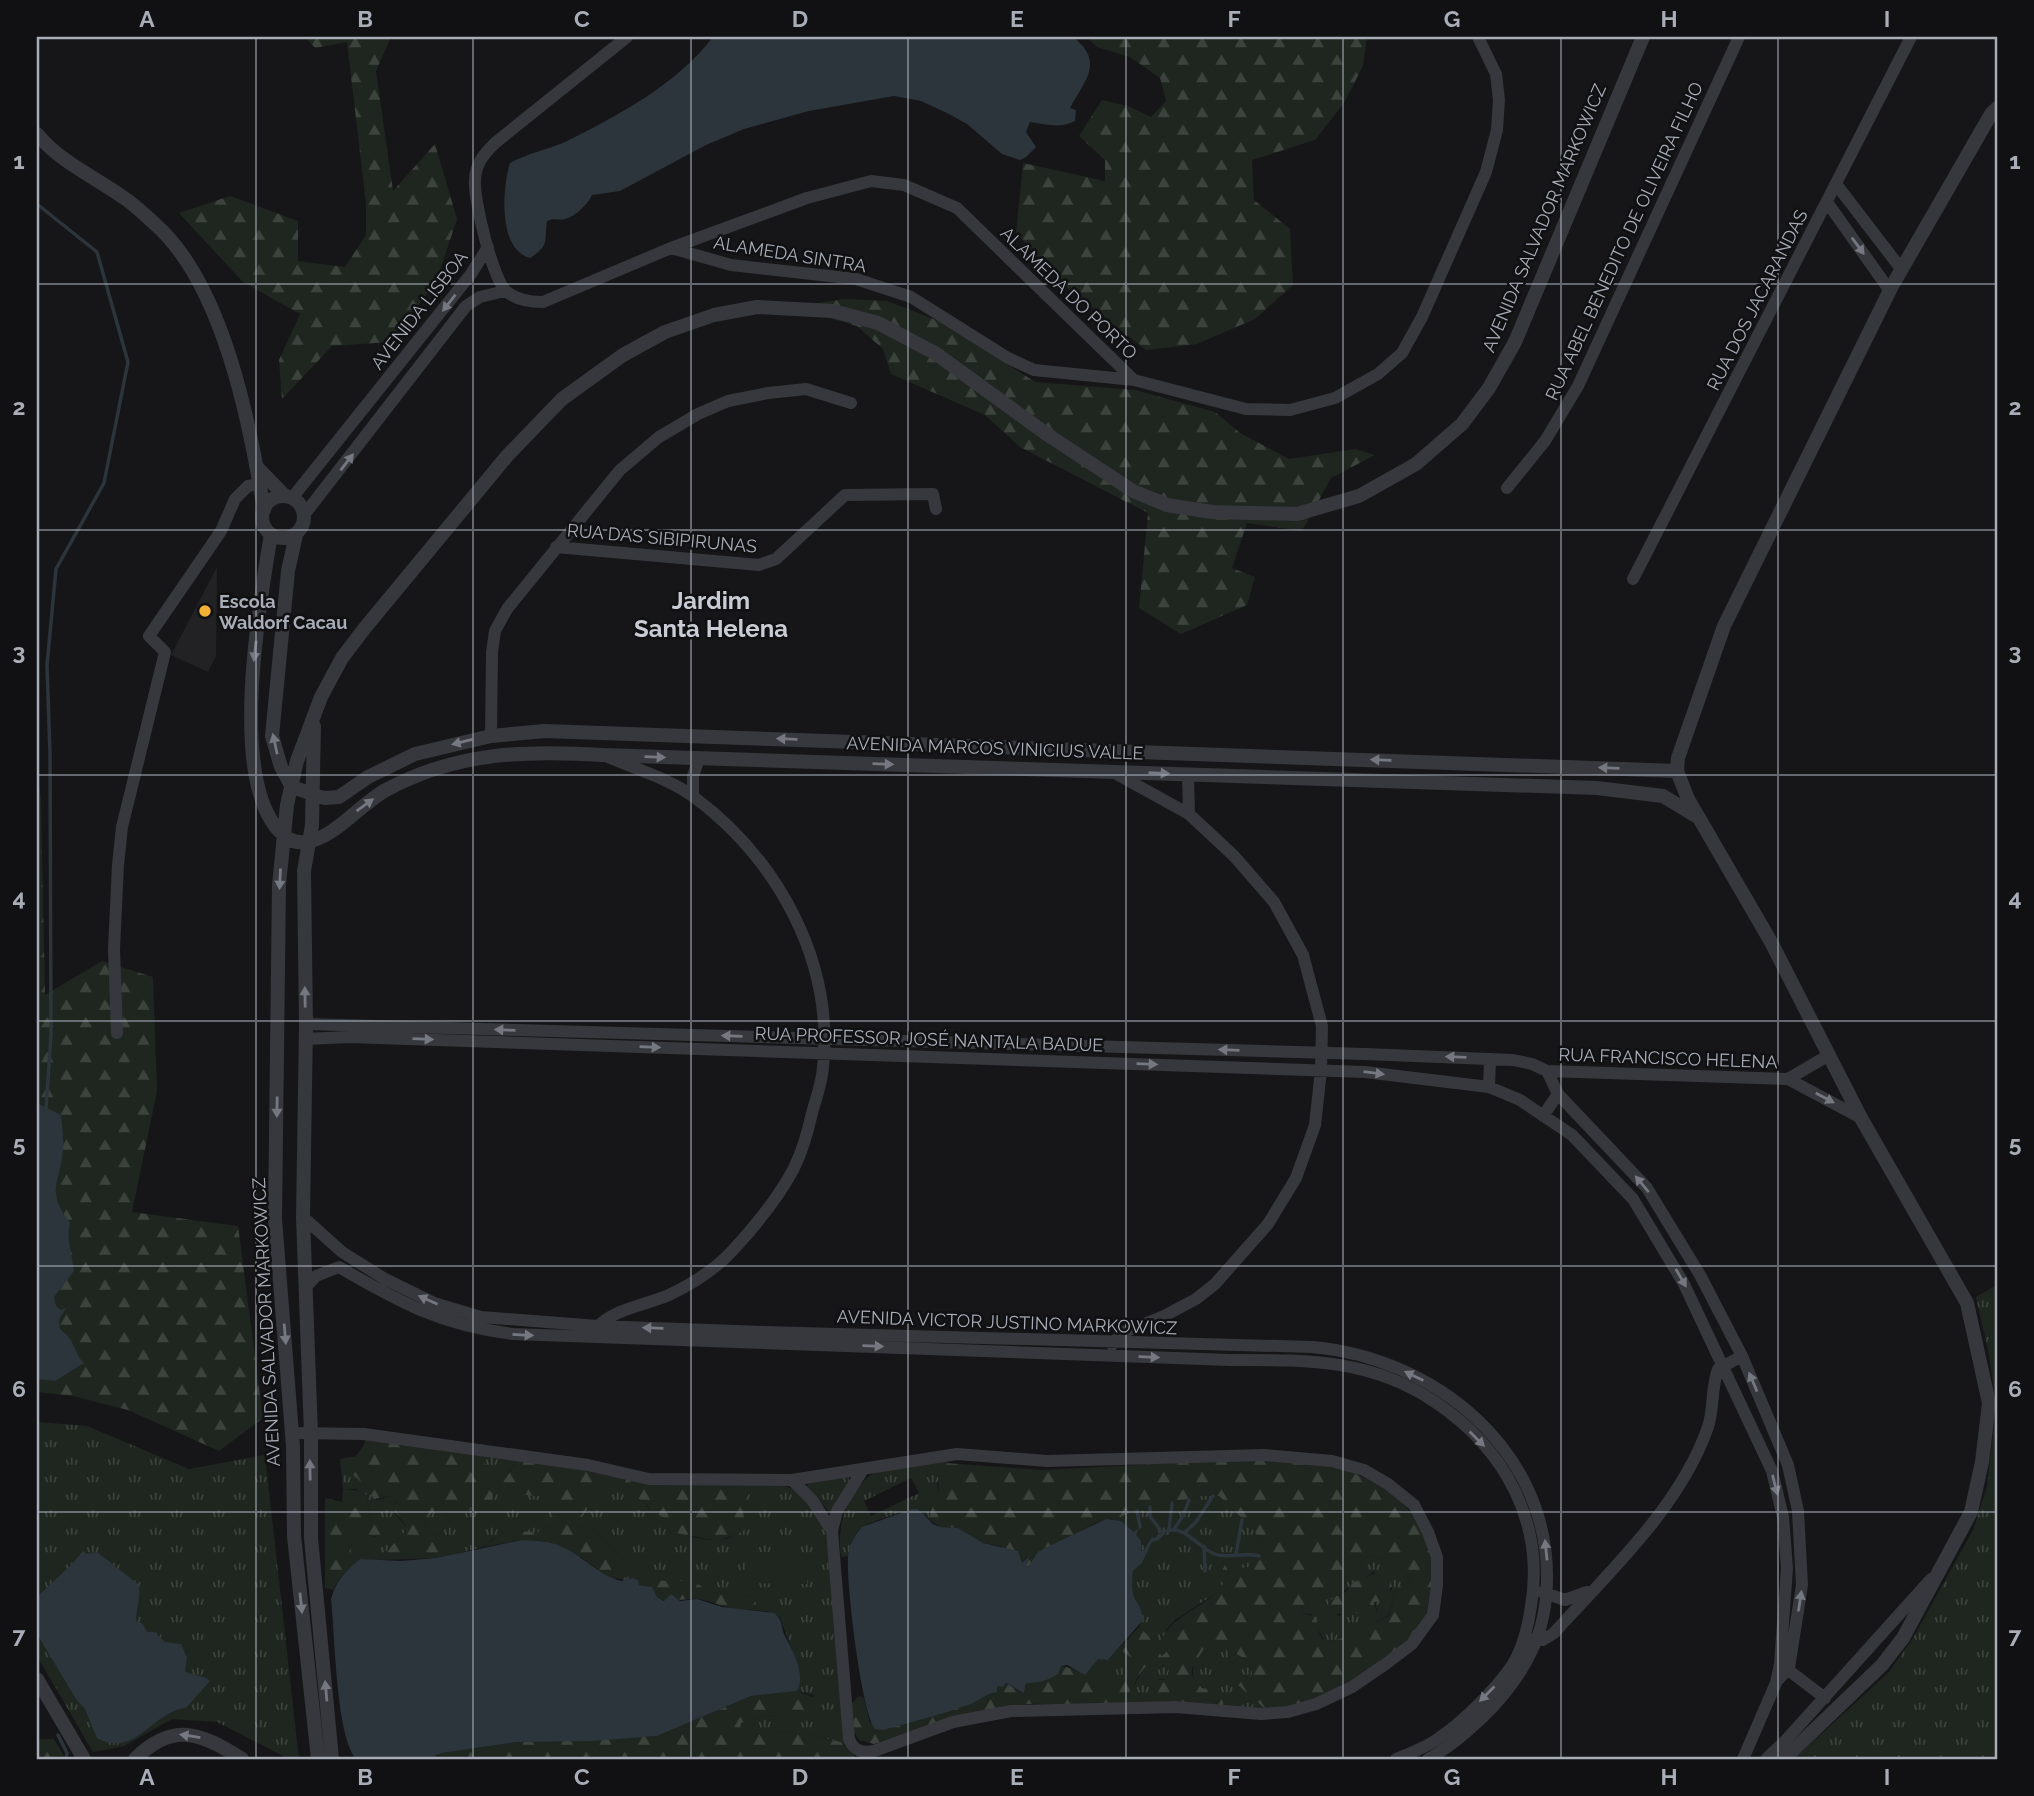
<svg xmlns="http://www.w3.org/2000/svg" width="2034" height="1796" font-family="Raleway,sans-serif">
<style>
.built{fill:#222225}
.grass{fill:url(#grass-tufts);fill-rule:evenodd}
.forest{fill:url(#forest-firs);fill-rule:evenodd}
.pitch{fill:#1e261f}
.water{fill:#2c353c}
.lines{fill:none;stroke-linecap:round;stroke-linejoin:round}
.stream{stroke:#2c353c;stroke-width:3.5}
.minor{stroke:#37383d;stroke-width:12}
.tertiary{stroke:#37383d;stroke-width:14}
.oneway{fill:#757881}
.grid{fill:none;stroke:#a8adb8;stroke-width:2;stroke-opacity:0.55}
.poi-dot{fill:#f2b134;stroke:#111113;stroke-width:2.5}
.labels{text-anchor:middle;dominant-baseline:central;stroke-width:5;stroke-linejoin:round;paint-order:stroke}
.street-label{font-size:18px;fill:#a8adb8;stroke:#111113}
.poi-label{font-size:18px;font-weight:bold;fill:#a8adb8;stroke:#111113;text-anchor:start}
.district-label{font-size:24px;font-weight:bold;fill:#c9ccd4;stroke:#111113}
.neatline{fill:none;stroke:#a8adb8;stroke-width:2.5}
.grid-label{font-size:23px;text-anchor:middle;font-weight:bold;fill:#a8adb8}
</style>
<defs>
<pattern id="grass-tufts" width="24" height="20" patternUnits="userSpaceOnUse" patternTransform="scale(1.75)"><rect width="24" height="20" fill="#1e261f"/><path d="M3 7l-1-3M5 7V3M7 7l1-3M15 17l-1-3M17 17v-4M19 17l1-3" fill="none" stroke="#3c433d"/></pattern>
<pattern id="forest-firs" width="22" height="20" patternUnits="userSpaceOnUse" patternTransform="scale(1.75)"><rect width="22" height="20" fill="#1e261f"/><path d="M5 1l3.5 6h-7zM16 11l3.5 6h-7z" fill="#3c433d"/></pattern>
</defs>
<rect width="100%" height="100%" fill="#161618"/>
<!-- built -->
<path class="built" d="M217,567L216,656L208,672L171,655Z"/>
<!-- grass -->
<path class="grass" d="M1995,1286L1997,1290V1759H1794L1889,1672L1913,1638L1973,1530L1987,1487L1996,1405L1989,1354L1976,1297Z
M37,1422L87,1426L189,1469L265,1455L299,1759H289L217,1722L172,1719L124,1746L93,1752L37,1656Z
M477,1454L519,1458L505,1478C522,1492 528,1501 551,1492L554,1495L556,1520L553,1525L541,1529L537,1534L521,1531L493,1539L483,1547L455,1554C453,1534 436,1539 425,1530L426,1518L440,1506L444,1508L448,1521L477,1506L491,1492L483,1481Z
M349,1457V1470C360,1482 367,1485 376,1500L391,1496L395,1499L397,1516L408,1529L378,1560L360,1559L351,1552L352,1541L367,1535L376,1537L383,1530L370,1521L367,1496L356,1489H343L340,1459Z
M948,1461L937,1483L939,1492L930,1510L929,1519L918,1509C904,1511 869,1521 859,1530C853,1537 850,1547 848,1556L841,1557C836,1523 848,1489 878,1470ZM911,1478L919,1493L871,1516L864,1501Z
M609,1474L627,1479L625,1492L645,1502L648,1508L667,1519L690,1537L710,1540L726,1539L736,1534L742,1506L753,1484L783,1485L797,1491L826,1525L847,1746L841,1742L799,1732L742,1734L740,1730L741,1723C753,1718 766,1714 780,1716C800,1719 794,1727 816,1714L813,1695L797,1691C806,1675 785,1634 780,1617L767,1611L750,1610L755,1608L751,1596L711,1592L650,1579L634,1568L592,1529L575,1526L604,1484Z
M848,1476L849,1481L831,1514L807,1486L808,1484Z
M1200,1496H1219L1251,1527L1262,1542L1259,1556L1249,1567L1237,1569L1218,1592L1176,1619L1166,1630L1168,1650L1162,1656L1155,1648V1642L1139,1627C1147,1613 1138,1607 1133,1594C1131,1587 1132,1579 1133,1571L1142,1563L1152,1542L1162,1537L1161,1531L1155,1538L1152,1537L1144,1550L1141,1551V1541L1135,1535L1139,1531V1527L1136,1532H1132L1125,1524L1116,1520L1126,1514Z
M1369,1556C1383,1557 1405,1569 1411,1582L1397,1587L1389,1615L1374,1623H1366L1349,1636L1326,1643C1319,1634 1318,1624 1311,1614L1302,1613L1301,1609L1317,1594L1330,1595L1356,1566ZM1374,1572L1392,1588L1387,1600H1375L1377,1613H1345L1338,1616L1334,1597C1345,1593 1345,1589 1354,1583C1360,1579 1367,1577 1374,1572Z
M1122,1645V1651L1132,1658L1134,1662L1125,1671L1122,1681L1116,1684L1085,1675L1098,1658L1108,1660Z
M1221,1645L1227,1648L1230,1663L1236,1662L1235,1653L1250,1662L1254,1681L1240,1674L1235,1680L1265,1709L1223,1706L1224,1700C1215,1694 1203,1690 1197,1682C1188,1673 1195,1656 1205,1649C1209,1646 1216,1646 1221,1645Z
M1149,1664L1155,1667L1165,1665L1169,1670L1167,1680L1159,1679L1162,1698L1171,1701L1113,1705C1122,1699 1129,1692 1135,1684C1140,1676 1141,1670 1149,1664Z"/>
<!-- forest -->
<path class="forest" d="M305,37H391L376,71L393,191L435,144L457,219L436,282L390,342L332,346L282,399L279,360L300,314L243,282L179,213L230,196L298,221V261L345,267L366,235V204L347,42L315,48Z
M1087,37H1367L1363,66L1344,103L1315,140L1252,160L1254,200L1290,229L1293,285L1255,319L1197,344L1146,350L1066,287L1016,233L1023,163L1105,181V160L1079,136L1102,100L1128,106L1151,117L1166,101L1160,78L1130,57L1097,47Z
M844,299L887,301L941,322L1035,382L1135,390L1215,412L1240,433L1289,459L1355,449L1375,455L1331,478L1302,531L1247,523L1232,568L1255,577L1247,605L1181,634L1139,608L1148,513L1020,447L985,415L891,374L883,349L857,326L791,307Z
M37,759L41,801L45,995L102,961L153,977L157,1091L132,1212L238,1226L263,1418L219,1451L128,1410L73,1396L37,1392Z
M366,1437L477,1454L487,1466V1473L483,1481L491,1492V1501C478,1509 467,1505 461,1521L454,1523L448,1521L444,1508L440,1506L426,1518L425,1530C436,1539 454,1534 455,1554L436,1558L378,1560L408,1529L395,1511C396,1504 398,1501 391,1496L374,1499C365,1483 360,1482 348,1470L349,1457H355L364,1445Z
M519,1458L609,1474L604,1484L576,1526L592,1529L634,1568L650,1579L665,1581L672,1579L700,1585L705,1590L711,1592L752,1596L756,1603L755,1608C737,1616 716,1601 698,1599C686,1598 684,1602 669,1598L665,1601L657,1597L655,1593L646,1586L638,1585L630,1580L609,1578L581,1557L522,1540L483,1547C501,1533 514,1529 537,1533L541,1529L553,1525L556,1520L550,1508L554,1498L551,1493C534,1499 516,1495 503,1482Z
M1232,1460C1273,1462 1320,1459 1358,1475C1407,1496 1440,1535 1432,1591C1430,1599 1431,1610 1427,1617C1410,1648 1349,1685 1317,1698C1300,1705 1282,1707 1265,1709L1237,1684L1235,1680L1240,1674L1254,1681L1250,1662L1235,1653L1236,1662L1230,1663L1227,1648L1221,1645L1203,1650L1192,1668V1675L1202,1688C1212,1689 1217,1691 1224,1700L1223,1706L1171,1701L1153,1695L1150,1688L1155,1680H1167L1169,1670L1165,1665L1155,1667L1149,1664C1134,1675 1134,1696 1115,1704C1097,1711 1051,1702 1029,1704C976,1710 926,1730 874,1744L859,1740L854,1732L850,1705L859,1696L864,1698L870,1723L996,1692L997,1686L1005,1683L1024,1693L1026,1683C1042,1683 1051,1679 1060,1666C1066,1665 1106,1681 1116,1684L1121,1681L1125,1671L1134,1662L1132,1658L1122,1651V1645L1139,1627L1155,1642V1648L1162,1656L1168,1650L1161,1640C1175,1612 1207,1608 1223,1584L1220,1574L1225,1565H1233L1237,1569L1249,1567L1259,1555L1262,1542L1251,1527L1219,1496H1200L1126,1514L1116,1520L1106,1519L1095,1523L1055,1545L1045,1548L1028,1567L1026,1565L1027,1556L1022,1563L1001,1546L983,1543L958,1528L940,1527L929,1519L933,1501L939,1492L938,1472L945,1463L1043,1470ZM1369,1556C1383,1557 1404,1569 1411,1581L1397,1587L1389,1616L1374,1623H1366L1349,1636L1326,1643L1320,1635L1316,1617L1302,1613L1301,1609L1317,1594L1330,1595L1356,1566Z
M627,1479L682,1485L753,1484L742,1507L746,1528L742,1532L717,1541L676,1533L667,1526V1519L652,1512L645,1502L625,1492L622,1486Z
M343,1489L364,1491L367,1496L370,1521L383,1529L382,1536L379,1537L367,1535L364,1539L352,1541L351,1552L360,1559C350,1568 338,1576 334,1590L325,1588V1498L342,1502Z
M1382,1570C1393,1579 1392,1588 1387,1601L1374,1602L1377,1613L1373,1616L1365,1613L1332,1614L1329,1609L1328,1603L1334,1597L1346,1592L1352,1583Z
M797,1691L820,1700L822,1703C818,1713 808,1725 796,1722C791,1721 786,1717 780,1716C766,1714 753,1718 741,1723L740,1730L742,1733L799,1732L841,1742L854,1753L853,1759H426L442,1753L517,1742L657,1736L751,1696Z
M38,1739H54L66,1759H37Z"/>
<!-- pitch -->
<path class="pitch" d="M745,1552L807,1553V1584L745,1583Z"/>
<!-- water -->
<path class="water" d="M713,37H1073C1105,62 1085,80 1070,108L1076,110L1075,121C1060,129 1045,124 1030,122L1026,132L1036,147L1026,157L1020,160L1002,154L967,124L949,114L921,101L894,96L809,111L744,129L706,145L620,191L592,195C588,204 575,217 565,219C558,221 554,217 547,221C544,242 550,245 530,258C498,250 502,188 510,163C528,153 547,150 565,142C619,115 676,85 713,37Z
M37,1103L61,1115C62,1126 64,1138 63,1149C61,1184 44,1188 70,1223C66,1240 72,1254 74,1271L54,1297L56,1306L61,1310L66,1308L59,1320L60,1329C77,1342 73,1352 84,1363L55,1381L37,1379Z
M912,1509H918L933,1524L940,1527L958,1528L983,1543L1018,1551L1022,1563L1029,1556L1026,1565L1028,1567L1038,1552L1045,1548L1106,1519L1121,1521L1134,1532L1140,1527L1136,1535L1141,1541V1551L1144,1550L1152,1537L1155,1538L1161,1531H1167L1159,1540L1152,1542L1142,1563L1133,1571C1132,1580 1131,1591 1135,1599C1140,1607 1142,1610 1143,1620L1108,1660L1098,1659L1085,1675L1067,1665L1061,1666L1058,1674C1047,1681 1038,1683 1026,1683L1024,1693L1006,1683L1003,1687L997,1686V1692C985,1694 979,1701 968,1705C940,1715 911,1722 883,1730L875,1729C861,1711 846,1582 848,1556C849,1545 855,1535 862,1527Z
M522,1540C534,1541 549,1541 560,1546C583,1555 598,1576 622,1581L628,1576L630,1579L633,1578L638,1580L639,1585L652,1587L657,1597L664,1601L671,1594L680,1601L697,1599L722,1607L774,1613C784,1620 780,1628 786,1638C793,1651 806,1675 797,1691L751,1696L657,1736L592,1741L517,1742L442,1753L426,1759H356C336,1736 335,1635 331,1599C336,1581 345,1571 360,1559L401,1561L436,1558Z
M83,1551L87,1554L97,1552L138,1584C142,1596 136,1608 136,1621L143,1624L147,1632H154L165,1642L181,1644L187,1658L185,1671C192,1677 202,1673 210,1681L186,1708C152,1711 136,1759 97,1738L85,1709L76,1699L37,1634V1597L73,1563Z"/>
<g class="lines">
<!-- stream -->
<path class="stream" d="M37,204L97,252L128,362L104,483L56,569L47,665L50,754L51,1035L46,1109
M1150,1507V1516L1161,1531
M1137,1511L1140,1527
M1174,1529L1183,1516L1189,1500
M1169,1530L1172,1503
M1167,1531C1186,1525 1199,1549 1215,1554C1226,1559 1245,1552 1259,1556
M1184,1533L1196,1522L1213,1496
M1204,1546L1205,1571
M1236,1554L1242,1520
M58,1735L67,1753L66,1759"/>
<!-- minor -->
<path class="minor" d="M627,37L495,143C484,154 476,163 475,179C473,198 493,281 507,292C517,300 531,302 543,302L671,248L807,198L871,181L904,185L957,208L1134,380
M1836,184L1902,270
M1827,202L1890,291
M671,248L731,265L856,279L911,297L1008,358L1034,370L1134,380L1246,409L1290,410L1335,398L1378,374L1402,353L1422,317L1486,172L1497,130L1499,100L1496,74L1478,37
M1507,488L1545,441L1578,386L1739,37
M292,498L471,274L488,247
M304,515L466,306L480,297L505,291
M556,547L759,565L776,559L845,495L933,494L936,509
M1633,579L1911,37
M491,736L492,652L495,631L507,609L620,470L659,437L698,414L728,401L768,393L806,389L851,403
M1188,774L1189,814
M693,796V776L699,758
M306,1024L1365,1054L1513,1060L1532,1064L1547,1071L1788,1079L1861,1118
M117,1033L114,949L118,865L122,827L165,652L149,636L221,531L235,499L248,486L259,484
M305,1039L349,1037L1365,1072L1489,1087L1520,1100L1572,1135L1633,1199L1684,1284L1772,1471L1783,1517L1787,1568L1780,1664L1776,1683L1743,1759
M1547,1071L1558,1094L1647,1188L1700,1275L1742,1356L1788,1465L1798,1511L1802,1585L1789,1668L1777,1681
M1788,1079L1829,1055
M1489,1087L1490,1059
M1543,1116L1558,1094
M303,1217L342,1252L385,1279L434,1303L481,1317L598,1326L765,1332L1313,1347C1434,1358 1548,1449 1547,1578C1547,1632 1527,1671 1490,1710C1471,1729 1451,1747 1428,1759
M305,1288L316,1276L339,1267C401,1303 441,1325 513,1334L1230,1360C1304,1360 1370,1358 1435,1402C1505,1449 1545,1522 1531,1606C1528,1627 1523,1649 1511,1667C1494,1691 1464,1721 1439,1738C1427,1747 1411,1753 1396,1759
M598,1327C611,1310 649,1304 669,1295C692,1284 717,1268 734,1249C756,1225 779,1197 794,1168C802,1152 808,1131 812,1113C816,1098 822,1083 823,1067C834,961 778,860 694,797C670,779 636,769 608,757
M1112,1345L1122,1333L1164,1316L1196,1299L1215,1284L1268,1224L1296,1178L1315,1125L1321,1070L1322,1026L1303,955L1274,902L1234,856L1189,814L1113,772
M293,1433L364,1434L588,1465L649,1479L792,1480L957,1454L1047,1461L1264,1455L1332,1461L1364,1470L1388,1484L1414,1505L1428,1532L1437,1557V1586L1433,1615L1412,1644L1387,1663L1352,1687L1316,1704L1288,1712L1261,1714L1176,1707L1011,1711L953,1722L874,1751C862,1753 854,1751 849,1739L832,1531L837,1511L862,1471
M792,1480L812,1500L832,1531
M1542,1592L1565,1600L1587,1592
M1531,1640H1543L1554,1633C1610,1571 1680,1507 1708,1427C1714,1409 1711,1388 1718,1369L1742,1356
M1783,1666L1825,1698
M1766,1759L1786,1740L1931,1579"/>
<!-- tertiary -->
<path class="tertiary" d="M37,134C62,164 96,177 127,200C137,207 146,216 155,224C223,284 250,423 264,510
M256,466L285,496
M262 517a21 21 0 1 1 42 0a21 21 0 1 1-42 0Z
M271,534C259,606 231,768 275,826C284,837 292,844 306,842C335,838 360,804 386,790C456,752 526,750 603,755L1597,788L1663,796L1696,816
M296,535L288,571L272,736L281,767L292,787L324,798L339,797L368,777L415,754L491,736L544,731L1677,771
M314,726L312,825L304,871L306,1024L303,1217L311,1434V1538L332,1759
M37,1679L84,1759
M135,1759C173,1721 201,1733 242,1759
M318,1759L294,1536L293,1446L275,1219L279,885L287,805L297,761L321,697L342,658L364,629L507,456L562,399L623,355L665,332L714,315L757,307L833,311L878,323L935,353L1048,435L1133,491L1167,505L1212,512L1297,514L1359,496L1416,464L1462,424L1489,388L1515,342L1643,37
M1784,1759L1882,1665L1903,1638L1971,1512L1982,1462L1989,1403L1967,1303L1861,1118L1771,942L1688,799L1677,771L1678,758L1724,626L1892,286L1991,114L1997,108"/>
</g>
<!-- one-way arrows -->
<defs><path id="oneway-solid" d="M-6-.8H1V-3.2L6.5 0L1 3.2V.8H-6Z" transform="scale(1.75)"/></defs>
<g class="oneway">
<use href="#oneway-solid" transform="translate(1858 246) rotate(54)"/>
<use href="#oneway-solid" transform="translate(449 303) rotate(128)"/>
<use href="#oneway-solid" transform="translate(347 462) rotate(-52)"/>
<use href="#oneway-solid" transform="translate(255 651) rotate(96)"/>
<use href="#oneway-solid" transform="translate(787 739) rotate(-178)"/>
<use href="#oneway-solid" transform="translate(462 742) rotate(166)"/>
<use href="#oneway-solid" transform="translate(275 744) rotate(-102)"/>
<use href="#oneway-solid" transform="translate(655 757) rotate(2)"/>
<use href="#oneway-solid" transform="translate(1381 760) rotate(-178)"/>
<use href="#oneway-solid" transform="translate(883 764) rotate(2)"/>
<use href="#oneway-solid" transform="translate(1609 768) rotate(-178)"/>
<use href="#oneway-solid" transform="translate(1159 773) rotate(2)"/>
<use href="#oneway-solid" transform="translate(365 805) rotate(-36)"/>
<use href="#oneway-solid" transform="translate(280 879) rotate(93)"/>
<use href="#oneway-solid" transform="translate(305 997) rotate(-91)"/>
<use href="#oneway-solid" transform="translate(505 1030) rotate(-178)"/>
<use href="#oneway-solid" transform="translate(732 1036) rotate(-178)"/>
<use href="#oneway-solid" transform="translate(423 1039) rotate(2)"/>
<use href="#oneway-solid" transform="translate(650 1047) rotate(2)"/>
<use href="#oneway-solid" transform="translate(1229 1050) rotate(-178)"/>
<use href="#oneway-solid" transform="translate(1456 1057) rotate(-178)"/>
<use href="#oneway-solid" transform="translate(1147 1064) rotate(2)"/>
<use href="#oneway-solid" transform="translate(1374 1073) rotate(7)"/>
<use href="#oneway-solid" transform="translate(1825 1098) rotate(28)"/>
<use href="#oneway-solid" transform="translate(277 1107) rotate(91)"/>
<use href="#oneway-solid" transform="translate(1642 1184) rotate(-130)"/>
<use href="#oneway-solid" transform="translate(1681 1278) rotate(60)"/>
<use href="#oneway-solid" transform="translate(428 1300) rotate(-156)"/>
<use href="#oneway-solid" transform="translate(653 1328) rotate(-178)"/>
<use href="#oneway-solid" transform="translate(285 1334) rotate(85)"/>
<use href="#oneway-solid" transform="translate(523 1335) rotate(3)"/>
<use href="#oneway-solid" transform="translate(873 1346) rotate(2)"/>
<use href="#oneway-solid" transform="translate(1149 1357) rotate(2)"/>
<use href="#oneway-solid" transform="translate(1414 1376) rotate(-154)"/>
<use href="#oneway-solid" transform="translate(1753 1382) rotate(-113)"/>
<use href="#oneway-solid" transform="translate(1477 1439) rotate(45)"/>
<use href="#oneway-solid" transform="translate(310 1470) rotate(-91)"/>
<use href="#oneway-solid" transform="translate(1775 1485) rotate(76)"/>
<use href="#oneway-solid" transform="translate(1546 1550) rotate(-96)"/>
<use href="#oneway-solid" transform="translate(1800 1601) rotate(-81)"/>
<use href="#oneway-solid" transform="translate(301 1603) rotate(84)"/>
<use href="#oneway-solid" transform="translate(326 1691) rotate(-95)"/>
<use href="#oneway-solid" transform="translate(1487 1694) rotate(135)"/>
<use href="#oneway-solid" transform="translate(190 1736) rotate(-171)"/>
</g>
<!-- grid -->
<path class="grid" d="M256,37V1759M473,37V1759M691,37V1759M908,37V1759M1126,37V1759M1343,37V1759M1561,37V1759M1778,37V1759M37,284H1997M37,530H1997M37,775H1997M37,1021H1997M37,1266H1997M37,1512H1997"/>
<!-- markers -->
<circle class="poi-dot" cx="205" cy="611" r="7"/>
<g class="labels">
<!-- street labels -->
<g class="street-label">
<text transform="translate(1544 218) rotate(-67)">AVENIDA SALVADOR MARKOWICZ</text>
<text transform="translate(1624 241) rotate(-65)">RUA ABEL BENEDITO DE OLIVEIRA FILHO</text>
<text transform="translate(790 254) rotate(9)">ALAMEDA SINTRA</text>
<text transform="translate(1069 293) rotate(44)">ALAMEDA DO PORTO</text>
<text transform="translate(1757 300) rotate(-63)">RUA DOS JACARANDAS</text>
<text transform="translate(419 310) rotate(-52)">AVENIDA LISBOA</text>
<text transform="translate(662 538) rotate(5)">RUA DAS SIBIPIRUNAS</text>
<text transform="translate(995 748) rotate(2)">AVENIDA MARCOS VINICIUS VALLE</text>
<text transform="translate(929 1039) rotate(2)">RUA PROFESSOR JOSÉ NANTALA BADUE</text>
<text transform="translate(1668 1058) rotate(2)">RUA FRANCISCO HELENA</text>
<text transform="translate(266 1322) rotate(-93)">AVENIDA SALVADOR MARKOWICZ</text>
<text transform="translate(1007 1322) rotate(2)">AVENIDA VICTOR JUSTINO MARKOWICZ</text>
</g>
<!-- poi labels -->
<g class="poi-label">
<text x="219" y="601">Escola<tspan x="219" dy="21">Waldorf Cacau</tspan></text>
</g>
<!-- district labels -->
<g class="district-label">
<text x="711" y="600">Jardim<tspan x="711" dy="28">Santa Helena</tspan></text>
</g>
</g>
<!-- border -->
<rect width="2034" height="1796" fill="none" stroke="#111113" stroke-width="77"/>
<rect x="38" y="38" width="1958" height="1720" class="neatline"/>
<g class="grid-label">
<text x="147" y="27">A</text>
<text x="365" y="27">B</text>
<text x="582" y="27">C</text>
<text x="800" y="27">D</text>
<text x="1017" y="27">E</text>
<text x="1234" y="27">F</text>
<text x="1452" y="27">G</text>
<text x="1669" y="27">H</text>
<text x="1887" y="27">I</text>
<text x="19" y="169">1</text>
<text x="2015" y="169">1</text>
<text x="19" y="415">2</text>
<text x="2015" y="415">2</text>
<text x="19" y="660">3</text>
<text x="2015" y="660">3</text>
<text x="19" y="906">4</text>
<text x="2015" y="906">4</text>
<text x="19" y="1152">5</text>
<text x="2015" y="1152">5</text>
<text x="19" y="1397">6</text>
<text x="2015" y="1397">6</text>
<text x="19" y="1643">7</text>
<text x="2015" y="1643">7</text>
<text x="147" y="1785">A</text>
<text x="365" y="1785">B</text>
<text x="582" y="1785">C</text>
<text x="800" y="1785">D</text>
<text x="1017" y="1785">E</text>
<text x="1234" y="1785">F</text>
<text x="1452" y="1785">G</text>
<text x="1669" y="1785">H</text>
<text x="1887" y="1785">I</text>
</g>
</svg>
